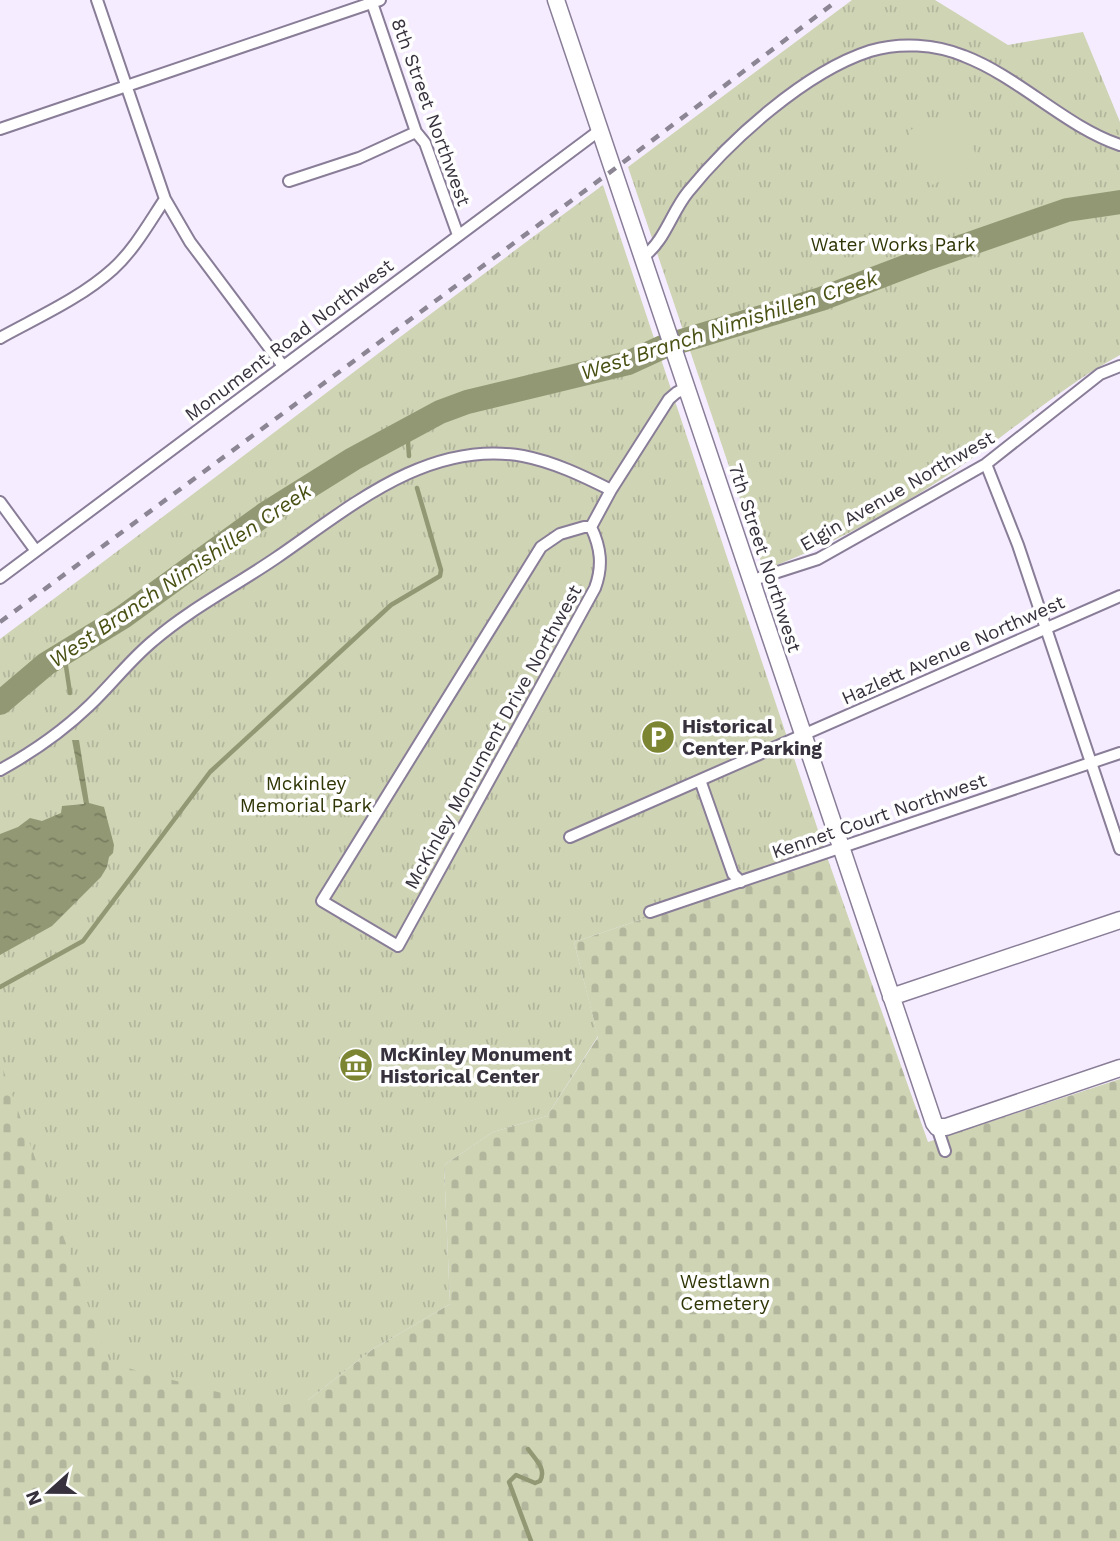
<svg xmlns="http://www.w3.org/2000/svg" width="1120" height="1541" font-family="'Work Sans',sans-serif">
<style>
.cemetery{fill:url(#cemetery-stones)}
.park{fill:url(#park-tufts)}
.pitch{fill:#ced4b4}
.water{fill:url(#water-ripples)}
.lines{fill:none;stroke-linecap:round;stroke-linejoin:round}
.stream{stroke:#929873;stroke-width:4.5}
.river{stroke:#929873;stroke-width:24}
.street-casing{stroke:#897d98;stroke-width:14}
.secondary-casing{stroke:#897d98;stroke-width:19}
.street{stroke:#fff;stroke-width:10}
.secondary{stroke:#fff;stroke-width:16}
.rail{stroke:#8c8593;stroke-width:4.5;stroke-dasharray:9 9;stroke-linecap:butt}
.labels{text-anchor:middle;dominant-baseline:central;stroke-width:7;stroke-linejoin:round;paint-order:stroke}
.street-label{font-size:19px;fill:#36313c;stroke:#fefefe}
.park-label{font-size:19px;fill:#303505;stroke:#fefefe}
.poi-label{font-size:19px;font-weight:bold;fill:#36313c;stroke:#fefefe;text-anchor:start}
.water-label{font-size:21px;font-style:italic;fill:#495012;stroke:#fefefe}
</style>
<defs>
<pattern id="cemetery-stones" width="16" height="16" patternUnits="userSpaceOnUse" patternTransform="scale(1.75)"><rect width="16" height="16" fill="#ced4b4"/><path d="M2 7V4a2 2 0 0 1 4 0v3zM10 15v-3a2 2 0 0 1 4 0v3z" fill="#b2b69c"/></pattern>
<pattern id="park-tufts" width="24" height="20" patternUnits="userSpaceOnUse" patternTransform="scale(1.75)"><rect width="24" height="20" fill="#ced4b4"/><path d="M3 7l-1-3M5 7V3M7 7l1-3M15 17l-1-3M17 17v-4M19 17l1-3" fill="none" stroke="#b2b69c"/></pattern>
<pattern id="water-ripples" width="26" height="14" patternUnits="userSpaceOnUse" patternTransform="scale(1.75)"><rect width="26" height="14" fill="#929873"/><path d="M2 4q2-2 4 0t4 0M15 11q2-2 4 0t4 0" fill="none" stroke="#787d60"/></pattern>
</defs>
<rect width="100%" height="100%" fill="#f5edff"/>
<!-- cemetery -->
<path class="cemetery" d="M827,857L928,1142L1120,1079V1541H0V1059L308,1400L373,1349L450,1304L444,1165L493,1132L547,1116L598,1037L574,942Z"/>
<!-- park -->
<path class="park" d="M852,0H935L1008,45L1083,32L1120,122V355C1053,391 996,446 931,486C879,520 822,548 764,570L628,167Z
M603,185L827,857L574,942L598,1036L547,1116L493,1132L444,1165L450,1304L373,1349L308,1400L274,1407L109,1363L0,1061V639C202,489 401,334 603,185Z"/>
<!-- pitch -->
<path class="pitch" d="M955,110L967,136L958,141L968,137L980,163L932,185L908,131Z"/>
<!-- water -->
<path class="water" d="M72,740H79L89,803L104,807L114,845L113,853L109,857L107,867L101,877L52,926L0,955V834L18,827L30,818L42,821L61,813L62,806L84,804Z"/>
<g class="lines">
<!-- stream -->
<path class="stream" d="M407,428L409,456
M64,653L70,693
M0,987L83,941L210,772L391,605L440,576L441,570L417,488
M528,1449C535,1459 547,1469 540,1481L535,1483L516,1475L509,1482L531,1541"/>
<!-- river -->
<path class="river" d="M0,703L46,664L123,617L265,514L353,459L440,412L467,402L628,363L665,346L821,299L923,260L1067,210L1120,202"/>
<!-- street casing -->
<g class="street-casing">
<path id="street" d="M97,0L165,199L190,242L283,366
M371,0L416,132L425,143L458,235
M0,129L380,0
M289,181L359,158L416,132
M643,257C665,241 671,213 688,192C730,140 805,72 870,51C900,42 935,44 964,56C1019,77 1066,127 1120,145
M0,338C38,317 81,298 113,269C134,250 149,223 165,199
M986,464L1018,545L1120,849
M0,502L36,551
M584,527H591C601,548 603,566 595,588L398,946L322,901L541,547L560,534Z
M591,527L611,490L669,399L676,393L687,387
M0,578L600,130
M750,581L818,559L986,464L1100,374L1120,366
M0,770C33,752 63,731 90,705C111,685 130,660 153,641C190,609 235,586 276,558C349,508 427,439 523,456C554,462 583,476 611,490
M700,780L733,874L741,882
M570,837L1120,596
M650,912L1120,753
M937,1127L945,1151"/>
</g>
<!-- secondary casing -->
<g class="secondary-casing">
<path id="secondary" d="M556,0L934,1123L937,1127H946L1120,1068
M891,997L1120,920"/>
</g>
<!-- street -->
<use href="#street" class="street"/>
<!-- secondary -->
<use href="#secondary" class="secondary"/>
<!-- rail -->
<path class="rail" d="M0,622L613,170L838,0"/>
</g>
<!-- icons -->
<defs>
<g id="parking-disc" transform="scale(1.75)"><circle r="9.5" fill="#7b8532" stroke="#fefefe"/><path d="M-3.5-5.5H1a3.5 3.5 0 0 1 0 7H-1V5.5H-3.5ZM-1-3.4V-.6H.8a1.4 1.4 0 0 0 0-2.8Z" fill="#fff"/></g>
<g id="museum-disc" transform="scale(1.75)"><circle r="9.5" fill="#7b8532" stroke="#fefefe"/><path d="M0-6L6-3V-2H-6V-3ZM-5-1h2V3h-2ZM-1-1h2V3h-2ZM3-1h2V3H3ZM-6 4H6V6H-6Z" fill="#fff"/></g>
</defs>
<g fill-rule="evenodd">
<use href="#parking-disc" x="658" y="737"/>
<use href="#museum-disc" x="356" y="1065"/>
</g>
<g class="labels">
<!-- street labels -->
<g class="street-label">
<text transform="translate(431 112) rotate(70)">8th Street Northwest</text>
<text transform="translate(289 340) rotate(-37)">Monument Road Northwest</text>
<text transform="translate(897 491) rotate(-30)">Elgin Avenue Northwest</text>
<text transform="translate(765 558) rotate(72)">7th Street Northwest</text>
<text transform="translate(953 650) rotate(-24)">Hazlett Avenue Northwest</text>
<text transform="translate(493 737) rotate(-61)">McKinley Monument Drive Northwest</text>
<text transform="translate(879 816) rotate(-19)">Kennet Court Northwest</text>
</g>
<!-- park labels -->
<g class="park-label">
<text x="893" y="244">Water Works Park</text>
<text x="306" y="783">Mckinley<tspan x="306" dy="22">Memorial Park</tspan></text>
<text x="725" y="1281">Westlawn<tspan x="725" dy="22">Cemetery</tspan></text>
</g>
<!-- poi labels -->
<g class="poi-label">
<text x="682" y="726">Historical<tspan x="682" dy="22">Center Parking</tspan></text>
<text x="380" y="1054">McKinley Monument<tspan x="380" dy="22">Historical Center</tspan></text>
</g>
<!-- water labels -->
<g class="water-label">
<text transform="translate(729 325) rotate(-18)">West Branch Nimishillen Creek</text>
<text transform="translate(180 575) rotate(-34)">West Branch Nimishillen Creek</text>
</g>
</g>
<!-- north arrow -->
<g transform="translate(49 1492) rotate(249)" stroke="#fefefe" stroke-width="5" paint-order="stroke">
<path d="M0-5L12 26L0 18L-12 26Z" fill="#36313c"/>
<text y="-10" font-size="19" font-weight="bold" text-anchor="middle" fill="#36313c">N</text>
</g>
</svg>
